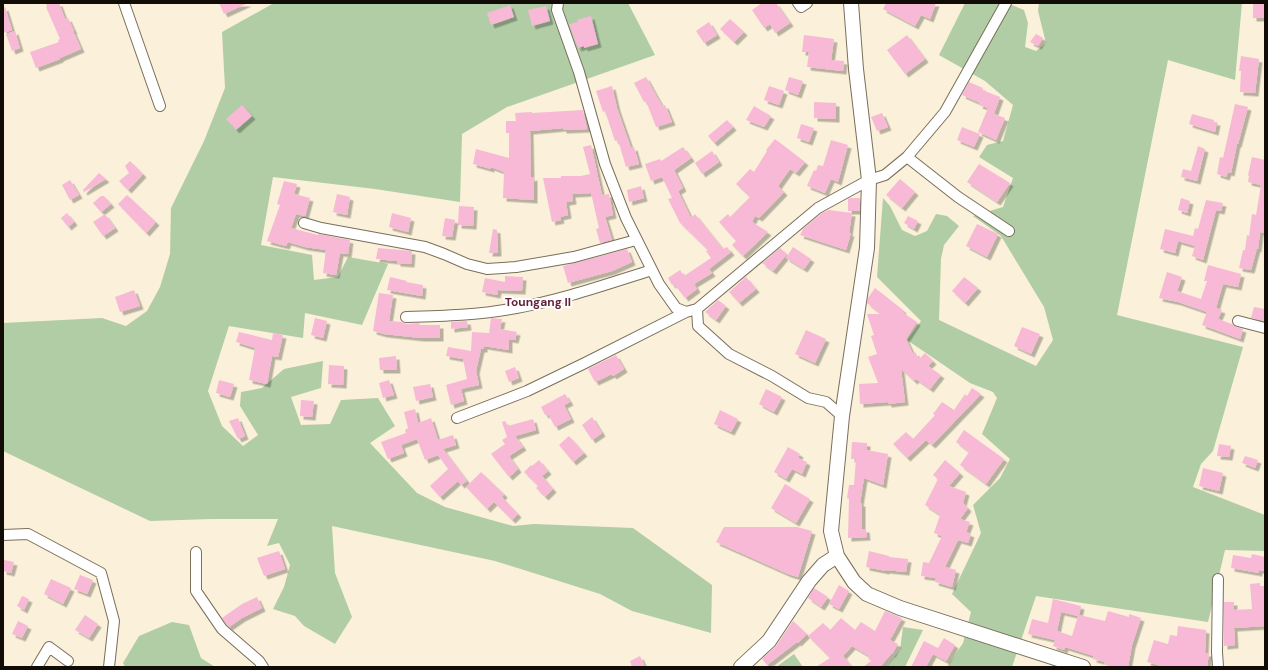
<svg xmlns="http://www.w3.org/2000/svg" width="1268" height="670" font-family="'DM Sans',sans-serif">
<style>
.green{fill:#b1cda5}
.building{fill:#f7b9d6;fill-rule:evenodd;filter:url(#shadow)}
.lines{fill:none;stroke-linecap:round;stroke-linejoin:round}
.street-casing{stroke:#796f5b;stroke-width:12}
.secondary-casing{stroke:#796f5b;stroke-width:16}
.street{stroke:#fff;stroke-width:10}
.secondary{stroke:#fff;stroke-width:14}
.labels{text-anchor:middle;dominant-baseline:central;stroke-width:4;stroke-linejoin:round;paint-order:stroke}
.quarter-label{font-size:12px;font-weight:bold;fill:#621f37;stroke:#fefefe}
</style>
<defs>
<filter id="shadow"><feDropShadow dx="3.5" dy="3.5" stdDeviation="0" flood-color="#0004"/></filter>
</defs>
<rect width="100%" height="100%" fill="#fbf0d9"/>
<!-- green -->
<path class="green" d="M274,3H628L655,55L507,107L462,134L460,202L375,189L273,177L261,245L312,255L314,280L338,277L348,257L388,264L362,325L305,313L303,338L229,326L208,391L222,426L243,446L258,435L240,406L241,392L262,388L284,369L323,361L321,388L291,397L301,425L330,424L341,400L378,398L395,426L370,443L417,493L445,507L513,526L534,524L633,528L712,585L711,633L632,611L600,594L495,561L332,526L335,573L352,617L335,644L304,626L295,616L273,609L284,587L290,565L279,543L267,546L278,519H211L150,521L3,451V323L102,318L126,326L147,311L160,287L170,254L171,208L204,141L225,88L222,32Z
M965,3H1007L1024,10L1028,23L1025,47L1036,51L1046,43L1038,11L1039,3H1242L1235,80L1168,60L1117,315L1243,347L1213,451L1201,464L1193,487L1265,515V551L1225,550L1208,622L1036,596L1012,667H947L963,643L971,612L952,594L981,533L973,505L1000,478L1010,459L982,434L997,398L993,392L970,383L907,340L921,321L877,277L883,198L890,206L902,230L915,236L927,231L936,214L947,216L959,226L944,245L941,259L939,320L1036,366L1053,340L1044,307L1001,236L973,216L1003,207L1013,178L979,157L987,145L1003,141L1013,105L985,81L939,55Z
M172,622L189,625L201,658L215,667H125L123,663L139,636Z
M903,627L923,630L905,667H886L900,650Z
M794,654L803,667H776Z"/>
<!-- building -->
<path class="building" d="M46,3H59L65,19L68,18L74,31H73L81,49L60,58V59L36,68L30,52L59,42L58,40L60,39L46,7H47Z
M219,3H248L224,14Z
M762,3H776L790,23L775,33L770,24L764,28L752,10Z
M886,3H936L930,19L921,15L915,26L883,9Z
M1253,4H1265V18H1253Z
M510,5L514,17L491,25L487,13Z
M546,6L550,21L532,26L528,10Z
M5,7L12,30L3,33V8Z
M591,16L598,44L584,48V46L578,48L569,24L578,22L577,20Z
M730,19L744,32L734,42L720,29Z
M709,22L717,35L704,43L696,31Z
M15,31L20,48L12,51L6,34Z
M1036,34L1043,38L1038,46L1030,42Z
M804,35L834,39L831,60L844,61L843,71L807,67L809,52H802Z
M907,35L925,59L905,74L887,50Z
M1241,56L1259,59L1255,93L1240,92L1241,71H1239Z
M646,77L662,106L665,105L672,122L656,127L646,101L644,102L634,83Z
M789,77L803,81L798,95L785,90Z
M969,82L983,88L982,90L1000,97L994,114L1005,118L996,140L978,132L988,108L979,105L980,103L962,95Z
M612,86L617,108L631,148L634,147L639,164L626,167L618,140L615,141L605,111L603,112L596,91Z
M769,86L784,91L779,105L764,100Z
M814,102L836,103V119L814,118Z
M1235,104L1248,107L1238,144H1237L1231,173L1228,172L1226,177L1217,174L1220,157L1223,158Z
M242,105L252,116L236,130L226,119Z
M754,106L771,116L764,127L746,120Z
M583,110L587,129L563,130V128L530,131L531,178L534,177V200L503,198L504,172L491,167V169L473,164L476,149L509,158V133H506V121H516L515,113L532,112V113Z
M882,113L888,127L877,131L871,117Z
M1192,114L1214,120V122H1217L1215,132L1189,124Z
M727,120L733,127L714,143L708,136Z
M801,124L814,128L809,142L797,138Z
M962,127L980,134L974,147L957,140Z
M775,139L805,162L796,173L790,169L778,186L784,192L759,218L755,216L752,222L768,232L743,256L732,245L736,241L719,222L728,214L730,217L750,197L736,184L750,169L754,172L767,151L766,150Z
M831,140L848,145L838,182L831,179L825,193L807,186L814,170L816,171L818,165L823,166Z
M591,145L602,195L609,194L613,215L605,217L612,240L600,243L596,229L599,228L591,193L572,194L573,201L566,202L568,215L560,217L561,220L552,222L543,178H561V176H581L590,174L583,147Z
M1198,146L1205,149L1197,181L1181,177L1183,169L1191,171Z
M683,147L691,158L674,170L683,188L678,191L691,218L695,214L723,249L727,247L731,252L709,269L712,273L694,284L697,289L685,298L674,284L672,285L668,278L680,270L684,276L711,258L706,251L708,250L680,223L668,199L672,198L662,177L651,181L645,164L660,159L661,161Z
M712,151L719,162L702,174L695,163Z
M1252,157L1265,160V233L1260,232L1258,249L1257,248L1251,270L1239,268L1243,250H1245L1247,235L1249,236L1252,214L1256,215L1261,185L1248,182L1249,176L1248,175Z
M130,161L143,174L128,190L119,181L129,173L125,166Z
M979,164L1010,183L997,202L967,182Z
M99,173L106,179L84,192L83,190Z
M900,179L915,192L902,208L886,195Z
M70,180L79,195L70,200L62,185Z
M284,181L297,184L294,194L310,198L305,216L296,214L291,228L318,235V234L350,240L348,254L340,253L336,275L323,273L326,250L305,247L288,242L286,246L267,241L280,205L277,204Z
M641,186L644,198L629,202L627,190Z
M337,194L350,197L347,215L333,212Z
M127,195L156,222L146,233L118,204Z
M101,196H104L111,204L101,212L93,203Z
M850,198H860V211H848V199Z
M1181,198L1190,201L1187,213L1178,210Z
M1206,200L1223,203L1221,211L1216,210L1203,260L1192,256L1195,246L1178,241L1175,253L1160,249L1165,229L1193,236L1195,228L1198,229Z
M459,206L474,207L473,226L458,225Z
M829,210L852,213L849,233H851L846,250L800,235L803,229L822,213Z
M67,213L74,222L68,227L61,218Z
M392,213L411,218L408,232L389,227Z
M105,214L115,228L103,236L93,222Z
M908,216L918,221L914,229L904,223Z
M445,218L455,220L452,237L442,236Z
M977,224L998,234L987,257L966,246Z
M493,229L497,230L498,253H489Z
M793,247L811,259L804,269L786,258Z
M378,248L412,251L411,264L397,263V261L376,259Z
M780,248L787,254L773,271L762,263Z
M627,249L632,262L612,271L568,283L563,266Z
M1208,265L1241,274L1238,287L1223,284L1216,308L1222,310L1218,319L1232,324L1236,327L1243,329L1240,339L1202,325L1207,312L1178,302L1159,298L1167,272L1182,277L1177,291L1201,299L1207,281H1204Z
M505,276L523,277L522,291L498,290L497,295L482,292L485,278L505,282Z
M390,277L407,281L406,282L423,285L422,296L387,290Z
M746,277L756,289L739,303L729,292Z
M964,277L978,288L965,303L952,291Z
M875,288L903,310L902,312L917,322L906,339L913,354L915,352L919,359L925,353L933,361L928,366L941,375L930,389L916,379L914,381L901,369L905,402L888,404V402L860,404L859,384L878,383L868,357L877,354L871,336L874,335L867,314H881L867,303L868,298Z
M134,290L140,306L120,312L115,297Z
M379,293L393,295L389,321L402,322L406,324L420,323L419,325H440V338H421L384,334L373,331Z
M718,300L726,306L716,320L705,312Z
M1254,307L1265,309V321L1251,318Z
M315,318L327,321L323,338L311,335Z
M491,318L502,319L500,329L517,332L515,340L509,339V350L484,346V349H481L476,371L479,385L461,389L464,401L451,405L446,385L467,379L463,359L446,356L448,347L471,351L472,332L489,333Z
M467,321L468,327L451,329V322Z
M1022,327L1040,334L1031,354L1014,346Z
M806,330L826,339L815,363L795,354Z
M239,332L272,340L273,333L283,335L278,357L272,356L267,384L249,380L255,348L236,342Z
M616,355L624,369L613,376L612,374L595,382L588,369Z
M396,356L397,370H380L379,358Z
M329,365L344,366L343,385L328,384Z
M515,367L519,378L509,382L505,371Z
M219,380L234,384L230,397L216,393Z
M389,380L394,395L383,398L379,383Z
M430,384L433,397L416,401L413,387Z
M972,388L981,394L932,445L926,440L907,458L893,444L906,432L913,439L935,415L933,414L942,402L954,410L965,394L967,396Z
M766,389L782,397L774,412L759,404Z
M565,394L570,402L564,405L571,419L555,427L548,414L545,415L541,407Z
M301,400L314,401L312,417L300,416Z
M415,409L418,423L431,418L438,440L453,435L456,445L443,449L467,481L461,485L458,481L440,497L430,486L448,469L438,455L425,460L417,439L401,445L404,453L388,459L381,442L406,433L405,430L408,428L404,412Z
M720,410L738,419L731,432L714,424Z
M592,417L602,433L592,440L582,425Z
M238,418L245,436L238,439L229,421Z
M533,419L536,430L515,436L523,447L509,456L518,469L509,477L491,454L505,444L502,440L507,437L502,422L505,421L508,426Z
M964,430L1004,459L986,484L960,465L969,452L956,442Z
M569,436L584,453L573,462L559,445Z
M852,442L867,443V450L888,454L883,485L864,478L860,503H862V529H866L867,537L848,538L849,499L847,498L849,485H854L856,459H851Z
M1219,444L1231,446L1229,457L1217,456Z
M788,447L800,454L798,458L807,462L802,474L792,469L786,479L774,472Z
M1245,456L1258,460L1255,468L1242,463Z
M539,460L548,471L542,476L553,489L545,497L536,488L538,486L524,472L531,465L532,466Z
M945,460L960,473L949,486L966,492L963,503L968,508L960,519L970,522L966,532L971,534L968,543L958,540L945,567L956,570L952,587L935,582L936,578L921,576L923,562L929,563L942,536L934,533L940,515L925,505L938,479L933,475Z
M1203,468L1223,473L1219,491L1199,486Z
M481,472L504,494L502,497L518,514L512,520L494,502L487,509L466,487Z
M785,484L810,499L796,523L771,508Z
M724,527H797L812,531L798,577L788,574L716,542Z
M279,551L285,569L264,576L257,558Z
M869,551L889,556V557L908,559L906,572L886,570V571L866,567Z
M1252,554L1265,557V571L1259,570V573L1231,568L1233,555L1251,558Z
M4,560L14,562L11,573L3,571Z
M80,575L93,580L87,594L74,589Z
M51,579L71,588L63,604L44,594Z
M1260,583V586H1265V626L1234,628L1235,645L1224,646V602H1234V610L1252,609L1250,584Z
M839,585L849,591L839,609L829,604Z
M814,588L828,597L821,607L808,598Z
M22,596L29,599L24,610L17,606Z
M257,597L262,608L242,618L229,627L227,625L222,618L242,604Z
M1053,599L1081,606L1079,615L1105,621L1108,611L1129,617V614L1141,618L1132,645L1128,667H1114L1104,664L1105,662L1093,659L1094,656L1065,647L1064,650L1053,646L1055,640L1028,634L1032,619L1048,623ZM1061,612L1078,616L1072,636L1057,631Z
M885,611L902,618L890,640L898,644L892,654H891L880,667H863L871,661L868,658L869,656L852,646L843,656L852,667H816L830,658L808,636L823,623L830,630L841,618L855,630L861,622L875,631Z
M85,615L98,624L89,638L75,630Z
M18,621L28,626L22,638L12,634Z
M793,621L807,634L798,643L797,642L767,665L762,659L776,646Z
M1178,626L1206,630L1205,653H1209L1207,667H1165L1147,662L1154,640L1168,644L1170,635L1177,636Z
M944,638L955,645L946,661L933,654L926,667H911L924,641L938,648Z
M640,656L645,667H632L630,661Z"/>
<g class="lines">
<!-- street casing -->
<g class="street-casing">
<path id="street" d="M124,3L160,106
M558,3L557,10L579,72L605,164L626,218L659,284L676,308L686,312L697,309L818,208L869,180L885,175L907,157L945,112L1006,3
M798,3L801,7L807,3
M907,157L958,197L1009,231
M304,223L321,228L425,247L444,254L467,264L487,269L516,267L574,257L636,240
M697,309L698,326L729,354L772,376L808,398L826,402L842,416
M406,317C443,316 480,315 516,308C562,300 607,284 652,270
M1238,321L1265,328
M457,418L527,391L585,363L686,312
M3,535L28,534L101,573L114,621L109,667
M196,552V591L222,629L259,661L263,667
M1218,579L1217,652L1218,667
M37,667L49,647L68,661"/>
</g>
<!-- secondary casing -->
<g class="secondary-casing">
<path id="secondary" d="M851,3L856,69L869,180L867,248L842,416L831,531L837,556L854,582L867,594L900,608L1083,667
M741,667L769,641L809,581L823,565L837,556"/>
</g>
<!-- street -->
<use href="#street" class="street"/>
<!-- secondary -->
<use href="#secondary" class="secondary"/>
</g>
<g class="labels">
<!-- quarter labels -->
<g class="quarter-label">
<text x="538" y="302">Toungang II</text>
</g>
</g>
<!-- border -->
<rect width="1268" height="670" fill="none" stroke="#110d06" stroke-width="8"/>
</svg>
